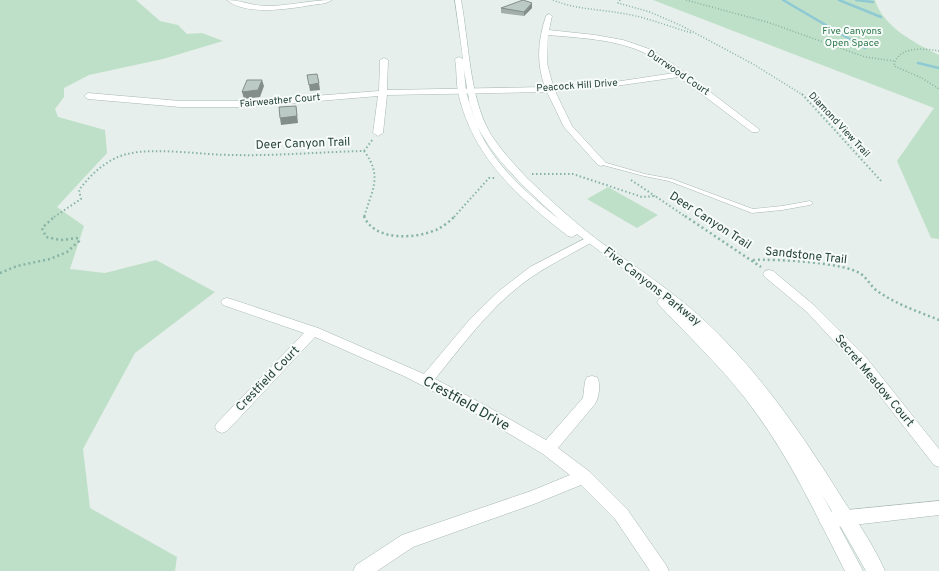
<svg xmlns="http://www.w3.org/2000/svg" width="939" height="571" font-family="Overpass,sans-serif">
<style>
.green{fill:#bfe0c8}
.lines{fill:none;stroke-linecap:round;stroke-linejoin:round}
.stream{stroke:#8ec9d4;stroke-width:2.5}
.service-casing{stroke:#a8b8b2;stroke-width:1}
.minor-casing{stroke:#a8b8b2;stroke-width:1}
.secondary-casing{stroke:#a4bbb3;stroke-width:1}
.path-far2{stroke:#86b3a5;stroke-width:1.5;stroke-dasharray:1 2;stroke-linecap:butt}
.path-far1{stroke:#86b3a5;stroke-width:2;stroke-dasharray:1.5 2.5;stroke-linecap:butt}
.path{stroke:#86b3a5;stroke-width:2.5;stroke-dasharray:2 3;stroke-linecap:butt}
.service{fill:#fff;fill-rule:evenodd}
.minor{fill:#fff;fill-rule:evenodd}
.secondary{fill:#fff;fill-rule:evenodd}
.wall{fill:#a1aea9}
.shaded-wall{fill:#838d89}
.building{fill:#bbcac4;stroke:#838d89}
.labels{text-anchor:middle;dominant-baseline:central;stroke-width:4;stroke-linejoin:round;paint-order:stroke}
.far-park-label{font-size:10px;fill:#2d7a4b;stroke:#f7fbf9}
.far-street-label{font-size:10px;fill:#24423a;stroke:#f7fbf9}
.street-label{font-size:12px;fill:#24423a;stroke:#f7fbf9}
.near-street-label{font-size:14px;fill:#24423a;stroke:#f7fbf9}
</style>
<rect width="100%" height="100%" fill="#e6efeb"/>
<!-- green -->
<path class="green" d="M0,0H136L160,21L178,25L187,34L202,33L223,41L163,59L89,75L64,88V97L55,109L58,117L105,130L107,153L57,207L84,226L70,269L105,273L156,260L215,292L135,353L83,449L90,508L177,557L175,571H0Z
M653,0H875C883,27 915,43 939,55V239L931,238L897,161L934,108Z
M608,187L658,215L637,228L587,199Z"/>
<g class="lines">
<!-- stream -->
<path class="stream" d="M783,0L865,48
M839,0L881,17
M856,0L873,2
M918,63L939,68"/>
<!-- service casing -->
<g class="service-casing">
<path id="service" d="M599,162H603L645,174L672,179L753,209L782,206L810,201L813,203L810,205L782,210L752,213L669,181L644,176L599,164Z"/>
</g>
<!-- minor casing -->
<g class="minor-casing">
<path id="minor" d="M227,0C240,0 253,6 267,6C289,6 310,0 332,0C327,4 318,4 312,5C289,9 245,16 227,0Z
M549,14L552,16L549,30L595,35L623,40L652,50L684,72L760,130L758,132H752L679,77L608,87L555,91L572,126L606,163L601,166L598,165L564,127L547,92L387,95L383,133L378,136L373,133L378,96L247,107H180L88,99L84,96L88,93L180,101H247L379,91L380,60L384,58L388,60L387,90L545,87C536,62 538,40 546,16ZM548,35C581,38 615,39 645,53C655,58 665,66 674,73L608,83L553,86L547,63Z
M590,236L594,237L596,239L594,241C570,255 544,267 522,284C488,310 462,346 435,379L483,404L546,440L583,398L585,381L587,377L592,376L597,377C601,384 599,397 595,404L558,448L590,472L627,509L666,565L669,571H650L615,519L581,485L534,504L413,547L377,571H353L356,565L402,535L531,491L570,475L543,454L473,412L406,377L315,337L227,431L222,433L217,431L215,427L217,423L304,333L223,305L221,302L223,299L227,298L231,299L318,328L424,374L471,318L499,291L530,267Z
M769,270L773,271L815,306L865,356L939,449V467L934,465L855,364L807,312L765,277L763,274L765,271Z
M939,501V515L827,528L821,525L819,520L821,515L827,512Z"/>
</g>
<!-- secondary casing -->
<g class="secondary-casing">
<path id="secondary" d="M455,0H461C469,42 469,96 490,133C500,149 514,164 527,178C550,200 574,222 599,241C627,261 656,280 683,302C748,355 797,426 842,498C857,521 874,546 885,571H866L822,494L863,571H845C817,517 792,462 756,413C728,373 692,340 659,305L657,302L659,299L662,298L577,234L572,237L568,236C519,198 472,157 458,92C456,81 457,70 455,59L459,57L463,59ZM464,70L470,105L476,123L466,92ZM478,128C497,163 529,192 559,219C527,194 495,166 478,128Z"/>
</g>
<!-- path-far2 -->
<path class="path-far2" d="M553,0C577,10 601,9 626,14C649,18 670,27 692,33
M620,0L618,3L650,12L682,26L753,64L803,95
M686,0L767,22L865,57L894,61
M939,51C923,48 897,46 894,66L922,78L939,89"/>
<!-- path-far1 -->
<path class="path-far1" d="M802,94L882,182
M364,151L373,139
M532,174H573L642,197L655,196L686,217
M631,180L655,196
M54,217L81,199L79,190C91,174 107,159 127,154C155,147 202,155 233,155C277,156 320,152 364,151C383,176 372,190 364,217
M454,217L489,178H495"/>
<!-- path -->
<path class="path" d="M364,216C374,242 417,239 438,229C444,226 450,221 455,216
M685,216L761,267
M753,260C775,259 844,262 861,274C867,278 870,285 876,290C895,304 917,311 939,320
M0,273L17,266L50,259L67,252L79,241L78,238L61,240L46,237L42,228L55,216"/>
<!-- service -->
<use href="#service" class="service"/>
<!-- minor -->
<use href="#minor" class="minor"/>
<!-- secondary -->
<use href="#secondary" class="secondary"/>
</g>
<!-- wall -->
<path class="wall" d="M532,3V8L524,16L501,13V8Z"/>
<!-- shaded-wall -->
<path class="shaded-wall" d="M532,3V8L524,16V12Z
M262,80L264,86L260,97L244,99L242,92Z
M319,83L320,90L310,91L309,85Z
M296,106L298,123L281,125L280,118Z"/>
<!-- building -->
<path class="building" d="M523,0L532,3L524,12L501,8Z
M317,74L319,83L309,85L307,75Z
M247,80H262L258,90L242,92Z
M296,106L297,116L280,118L279,107Z"/>
<g class="labels">
<!-- far-park labels -->
<g class="far-park-label">
<text x="852" y="31">Five Canyons<tspan x="852" dy="12">Open Space</tspan></text>
</g>
<!-- far-street labels -->
<g class="far-street-label">
<text transform="translate(678 73) rotate(34)">Durrwood Court</text>
<text transform="translate(577 86) rotate(-4)">Peacock Hill Drive</text>
<text transform="translate(280 101) rotate(-5)">Fairweather Court</text>
<text transform="translate(839 125) rotate(47)">Diamond View Trail</text>
</g>
<!-- street labels -->
<g class="street-label">
<text transform="translate(303 144) rotate(-2)">Deer Canyon Trail</text>
<text transform="translate(710 221) rotate(33)">Deer Canyon Trail</text>
<text transform="translate(806 256) rotate(6)">Sandstone Trail</text>
<text transform="translate(652 287) rotate(38)">Five Canyons Parkway</text>
<text transform="translate(268 379) rotate(-46)">Crestfield Court</text>
<text transform="translate(874 381) rotate(50)">Secret Meadow Court</text>
</g>
<!-- near-street labels -->
<g class="near-street-label">
<text transform="translate(466 404) rotate(29)">Crestfield Drive</text>
</g>
</g>
</svg>
